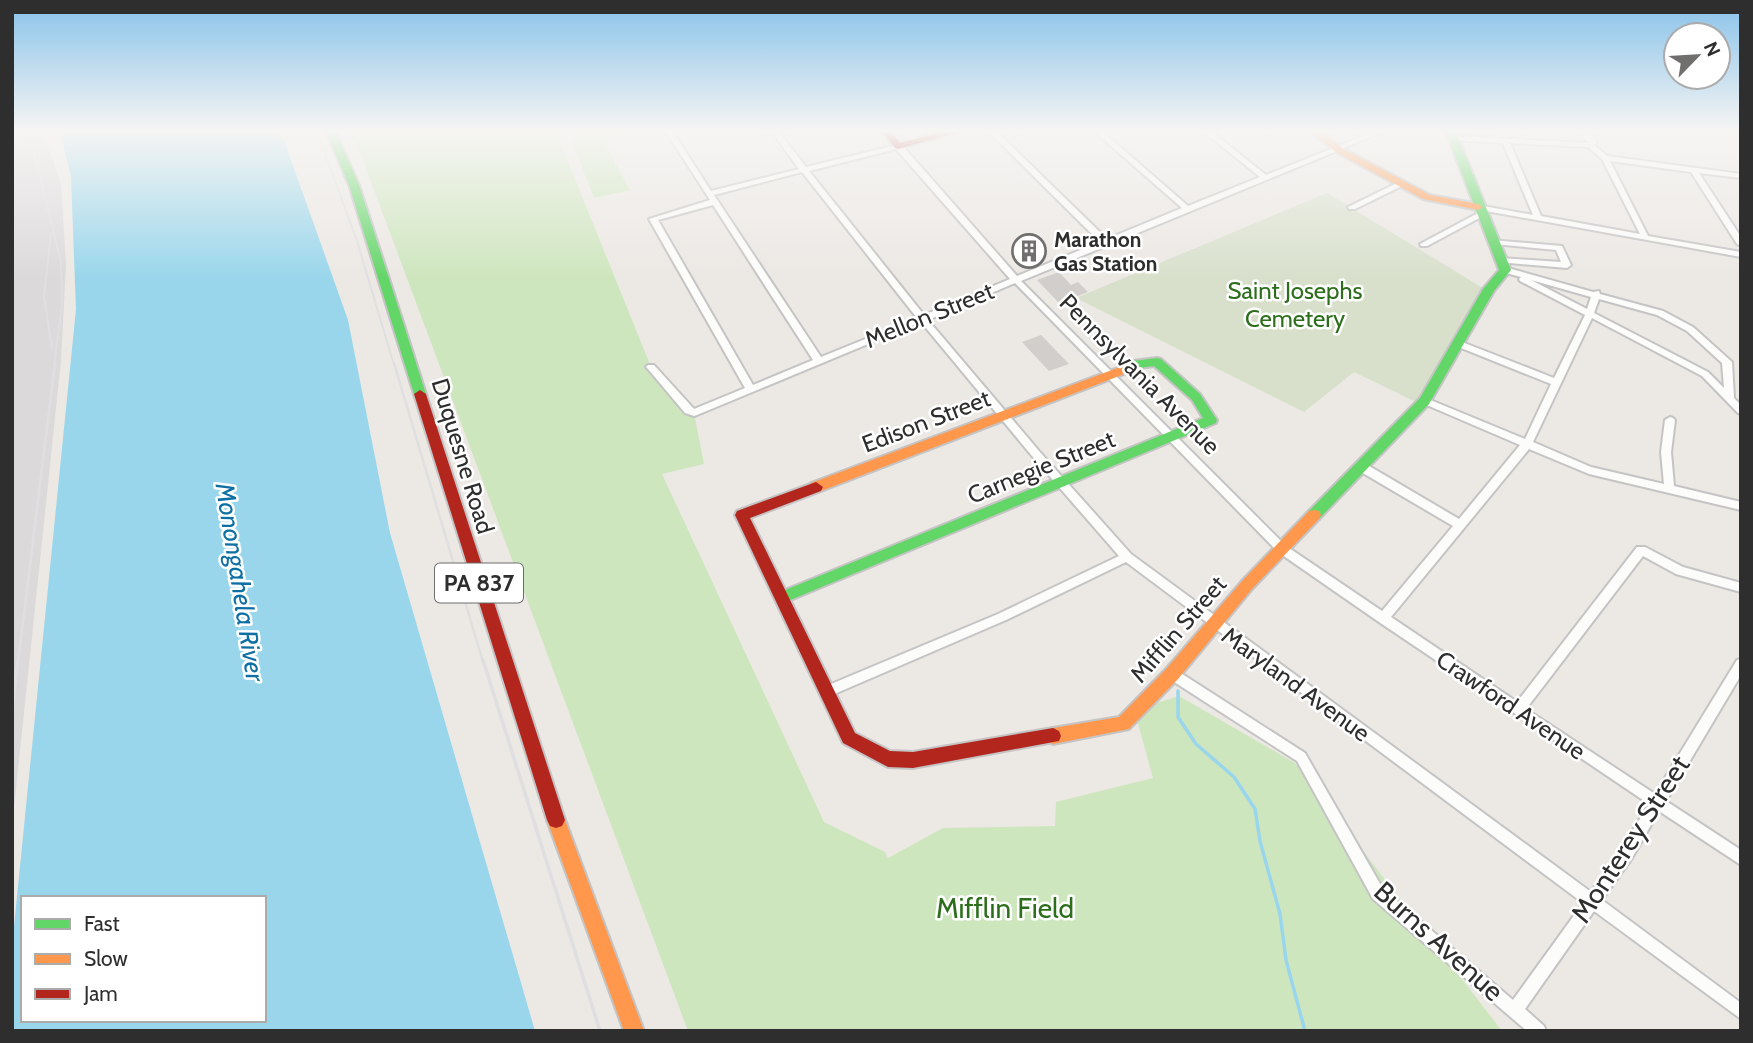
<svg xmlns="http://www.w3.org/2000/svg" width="1753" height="1043" font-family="Cabin,sans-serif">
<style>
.industrial{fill:#dcd9db}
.green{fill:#cee6be}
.cemetery{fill:#d8e0cc}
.water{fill:#99d6ec;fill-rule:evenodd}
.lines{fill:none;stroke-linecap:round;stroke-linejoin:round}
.stream{stroke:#99d6ec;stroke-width:3.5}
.building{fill:#d1cecb}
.street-casing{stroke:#c5c4c5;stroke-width:4}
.fast-casing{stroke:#c5c4c5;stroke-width:4}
.slow-casing{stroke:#c5c4c5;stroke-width:4}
.jam-casing{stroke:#c5c4c5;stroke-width:4}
.street{fill:#fcfcfb;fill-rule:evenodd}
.fast{fill:#63d668;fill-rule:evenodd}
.slow{fill:#ff974d;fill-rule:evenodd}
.jam{fill:#b3261e;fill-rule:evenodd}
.rail-far2{stroke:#dfdfe1;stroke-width:2}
.rail-far1{stroke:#dfdfe1;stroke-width:2.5}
.rail{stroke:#dfdfe1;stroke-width:3.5}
.labels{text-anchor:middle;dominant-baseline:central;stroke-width:5;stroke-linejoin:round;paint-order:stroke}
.far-poi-label{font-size:21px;font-weight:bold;fill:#2e2e2e;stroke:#fff;text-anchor:start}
.shield{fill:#fff;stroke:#6d6d6d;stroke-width:2}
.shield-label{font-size:23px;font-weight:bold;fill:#2e2e2e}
.park-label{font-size:24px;fill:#2c6e1b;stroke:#fff}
.street-label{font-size:24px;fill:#2e2e2e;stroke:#fff}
.water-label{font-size:26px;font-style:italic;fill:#0d6fa3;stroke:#fff}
.near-street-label{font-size:28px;fill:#2e2e2e;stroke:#fff}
.near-park-label{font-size:28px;fill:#2c6e1b;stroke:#fff}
</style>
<rect width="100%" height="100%" fill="#ece8e4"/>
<!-- industrial -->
<path class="industrial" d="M12,132H43L61,184L66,264L61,361L12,827Z"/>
<!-- green -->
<path class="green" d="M349,132H563L558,137L653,372L694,413L704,464L662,474L824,822L885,852L888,858L943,828L1055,826L1056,802L1153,778L1137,720L1147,706L1179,696L1295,763L1502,1031H688L358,147Z
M573,132H633L610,138L605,144L630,190L594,198L572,141Z"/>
<!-- cemetery -->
<path class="cemetery" d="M1327,193L1486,290L1416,402L1354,372L1304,412L1076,298Z"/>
<!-- water -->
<path class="water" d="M60,132H281L348,320L390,533L535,1031H12V946L76,309L71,177ZM23,898H264V1020H23Z"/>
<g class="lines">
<!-- stream -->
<path class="stream" d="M1178,691V717L1196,744L1234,777L1255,809L1260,841L1280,914L1286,960L1305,1031"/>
</g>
<!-- building -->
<path class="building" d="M1040,240L1047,248L1025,258L1016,247Z
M1059,272L1071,285L1078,282L1088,292L1059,303L1037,280Z
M1041,335L1069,364L1049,371L1022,342Z"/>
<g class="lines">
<!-- street casing -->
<g class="street-casing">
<path id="street" d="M666,132H673L711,191L799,169L772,132H779L806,167L901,144L1017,276L1100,242L989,132H997L1107,239L1182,208L1095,132H1103L1188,206L1260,177L1204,132H1212L1266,175L1373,132H1383L1021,281L1286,546L1382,611L1453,526L1356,469L1355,466L1356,463H1364L1459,519L1520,445L1422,403L1420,401L1422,399H1428L1525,439L1551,384L1456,346L1455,344L1456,342H1462L1554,378L1585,315L1520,281L1519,279L1521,277L1502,272V268H1508L1593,292L1599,291L1600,294L1663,311L1693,327L1732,362L1734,398L1741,405V414L1738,413L1702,376L1592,318L1533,442L1591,467L1664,484L1661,452L1665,420L1670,417L1673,418L1675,420L1671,452L1674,486L1741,502V510L1589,474L1529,449L1391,617L1517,702L1637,547H1645L1683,567L1741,583V592L1676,574L1643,556L1526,709L1655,794L1737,660L1741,659V675L1666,801L1741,850V865L1659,811L1632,858L1602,900L1741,1003V1019L1594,911L1525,1009L1544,1026L1546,1031H1527L1373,899L1297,761L1168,678L1166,674L1168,670L1172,669L1176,670L1305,753L1383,889L1513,1000L1583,903L1126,562L1006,620L832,695L828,696L824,695L822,691L824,687L998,614L1119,556L1032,456L921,322L697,415L694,416L685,413L648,369L646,367L648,365H654L694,409L745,388L649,219L710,200ZM896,149L1010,279L924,315L809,171ZM802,172L917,318L821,357L714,195ZM713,205L813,360L753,385L658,220ZM1531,280L1591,297L1587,309ZM1015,283L1278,552L1379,622L1649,804L1622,848L1591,892L1131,554L1039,451L928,320ZM1599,299L1657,315L1687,331L1722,363L1724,388L1708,372L1594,313Z
M1581,132H1588L1597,142L1594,145L1607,156L1741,174V178L1699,173L1741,237V246L1737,244L1691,172L1610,161L1648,236L1741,252V257L1475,209V205H1478L1533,215L1503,143L1453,140L1449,138L1453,136L1588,143ZM1510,143L1588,147L1602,159L1640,234L1541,216Z
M1399,182L1406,184L1355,209H1349L1348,207Z
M1478,213H1484L1485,215L1427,246H1421L1420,244Z
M1491,240L1562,246L1571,265L1567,268L1498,262L1497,260L1501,258L1561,262L1556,250L1494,244L1490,242Z"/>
</g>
<!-- fast casing -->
<g class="fast-casing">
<path id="fast" d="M326,132H336L359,185L426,394L424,397H416L414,394L349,185Z
M1446,132H1456L1511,270L1494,291L1429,404L1319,519H1309L1307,515L1309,511L1420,398L1483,289L1499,270Z
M1157,358L1161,359L1200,394L1217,420L1216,423L788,601L783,603L778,601L776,597L778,593L1203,418L1192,400L1154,366L1139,368L1128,372L1122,368L1133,361Z"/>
</g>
<!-- slow casing -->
<g class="slow-casing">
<path id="slow" d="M1310,132H1321L1342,148L1430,195L1478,204L1483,207L1478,210L1423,199L1336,152Z
M1128,364L1132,365L1134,368L1132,371L821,491H811L809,487L811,483Z
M1314,510L1319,511L1321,515L1319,519L1252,589L1178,679L1129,729L1053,744L1047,741L1045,736L1047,731L1053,728L1119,717L1166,669L1242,581L1309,511Z
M556,812L562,814L565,820L644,1031H624L547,820L550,814Z"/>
</g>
<!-- jam casing -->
<g class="jam-casing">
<path id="jam" d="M882,132H891L900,143L942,132H959L898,149L895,148Z
M420,390L426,394L565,820L562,826L556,828L550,826L547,820L414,394Z
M816,482L823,487L821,491L750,518L855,733L890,751L913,752L1053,728L1059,731L1061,736L1059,741L913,768L888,767L843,743L735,515L737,511Z"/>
</g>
<!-- street -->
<use href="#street" class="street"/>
<!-- fast -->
<use href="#fast" class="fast"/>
<!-- slow -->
<use href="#slow" class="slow"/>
<!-- jam -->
<use href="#jam" class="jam"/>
<!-- rail-far2 -->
<path class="rail-far2" d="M29,132L61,262L62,304L54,365
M317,132L357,241L394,365
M12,134L32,153
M51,234L44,296L52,348"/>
<!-- rail-far1 -->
<path class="rail-far1" d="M394,363L483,662
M18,662L55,363"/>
<!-- rail -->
<path class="rail" d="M483,660L600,1031
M12,708L18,660"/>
</g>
<!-- sky -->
<linearGradient id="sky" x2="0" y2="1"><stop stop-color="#88c2ea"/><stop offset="0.47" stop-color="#f6f5f3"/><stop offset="1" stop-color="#f6f5f3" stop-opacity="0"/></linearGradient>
<rect width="1753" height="278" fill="url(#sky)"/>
<!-- icons -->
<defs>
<g id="building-ring" transform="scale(1.75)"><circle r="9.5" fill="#fff" stroke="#706f6e" stroke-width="1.5"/><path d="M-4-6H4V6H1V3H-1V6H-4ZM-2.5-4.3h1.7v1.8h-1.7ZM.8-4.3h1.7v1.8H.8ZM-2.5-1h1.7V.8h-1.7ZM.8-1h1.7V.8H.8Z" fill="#706f6e"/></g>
</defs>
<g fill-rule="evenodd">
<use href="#building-ring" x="1029" y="251"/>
</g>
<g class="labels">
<!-- far-poi labels -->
<g class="far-poi-label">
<text x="1054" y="239">Marathon<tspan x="1054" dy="24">Gas Station</tspan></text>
</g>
<!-- shield labels -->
<rect class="shield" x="435" y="563.5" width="88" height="39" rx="5"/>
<g class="shield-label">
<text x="479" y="583">PA 837</text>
</g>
<!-- park labels -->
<g class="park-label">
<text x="1295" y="290">Saint Josephs<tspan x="1295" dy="28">Cemetery</tspan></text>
</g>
<!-- street labels -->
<g class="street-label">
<text transform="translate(929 315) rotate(-22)">Mellon Street</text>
<text transform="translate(1140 374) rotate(45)">Pennsylvania Avenue</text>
<text transform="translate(926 421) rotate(-21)">Edison Street</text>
<text transform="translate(463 456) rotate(73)">Duquesne Road</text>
<text transform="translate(1041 467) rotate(-22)">Carnegie Street</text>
<text transform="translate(1178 629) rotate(-49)">Mifflin Street</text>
<text transform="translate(1296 684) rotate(36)">Maryland Avenue</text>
<text transform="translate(1511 705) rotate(34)">Crawford Avenue</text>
</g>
<!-- water labels -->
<g class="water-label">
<text transform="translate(240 582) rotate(81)">Monongahela River</text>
</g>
<!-- near-street labels -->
<g class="near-street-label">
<text transform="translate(1630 839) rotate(-57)">Monterey Street</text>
<text transform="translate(1439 941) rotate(42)">Burns Avenue</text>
</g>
<!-- near-park labels -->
<g class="near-park-label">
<text x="1005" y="908">Mifflin Field</text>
</g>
</g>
<!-- border -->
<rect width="1753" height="1043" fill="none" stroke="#2e2e2e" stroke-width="28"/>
<!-- legend -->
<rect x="21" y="896" width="245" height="126" fill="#ffffff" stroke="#ababab" stroke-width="2"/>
<rect x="35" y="919" width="35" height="10" fill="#63d668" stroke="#ababab" stroke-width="2"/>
<text x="84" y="931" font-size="21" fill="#2e2e2e">Fast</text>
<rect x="35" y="954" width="35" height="10" fill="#ff974d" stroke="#ababab" stroke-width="2"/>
<text x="84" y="966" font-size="21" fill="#2e2e2e">Slow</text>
<rect x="35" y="989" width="35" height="10" fill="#b3261e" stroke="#ababab" stroke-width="2"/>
<text x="84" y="1001" font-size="21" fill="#2e2e2e">Jam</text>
<!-- north arrow -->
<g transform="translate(1697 56) rotate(65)"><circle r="33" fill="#ffffff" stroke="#ababab" stroke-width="2"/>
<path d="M0-5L12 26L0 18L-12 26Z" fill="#706f6e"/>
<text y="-10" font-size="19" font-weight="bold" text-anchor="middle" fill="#2e2e2e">N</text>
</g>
</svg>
